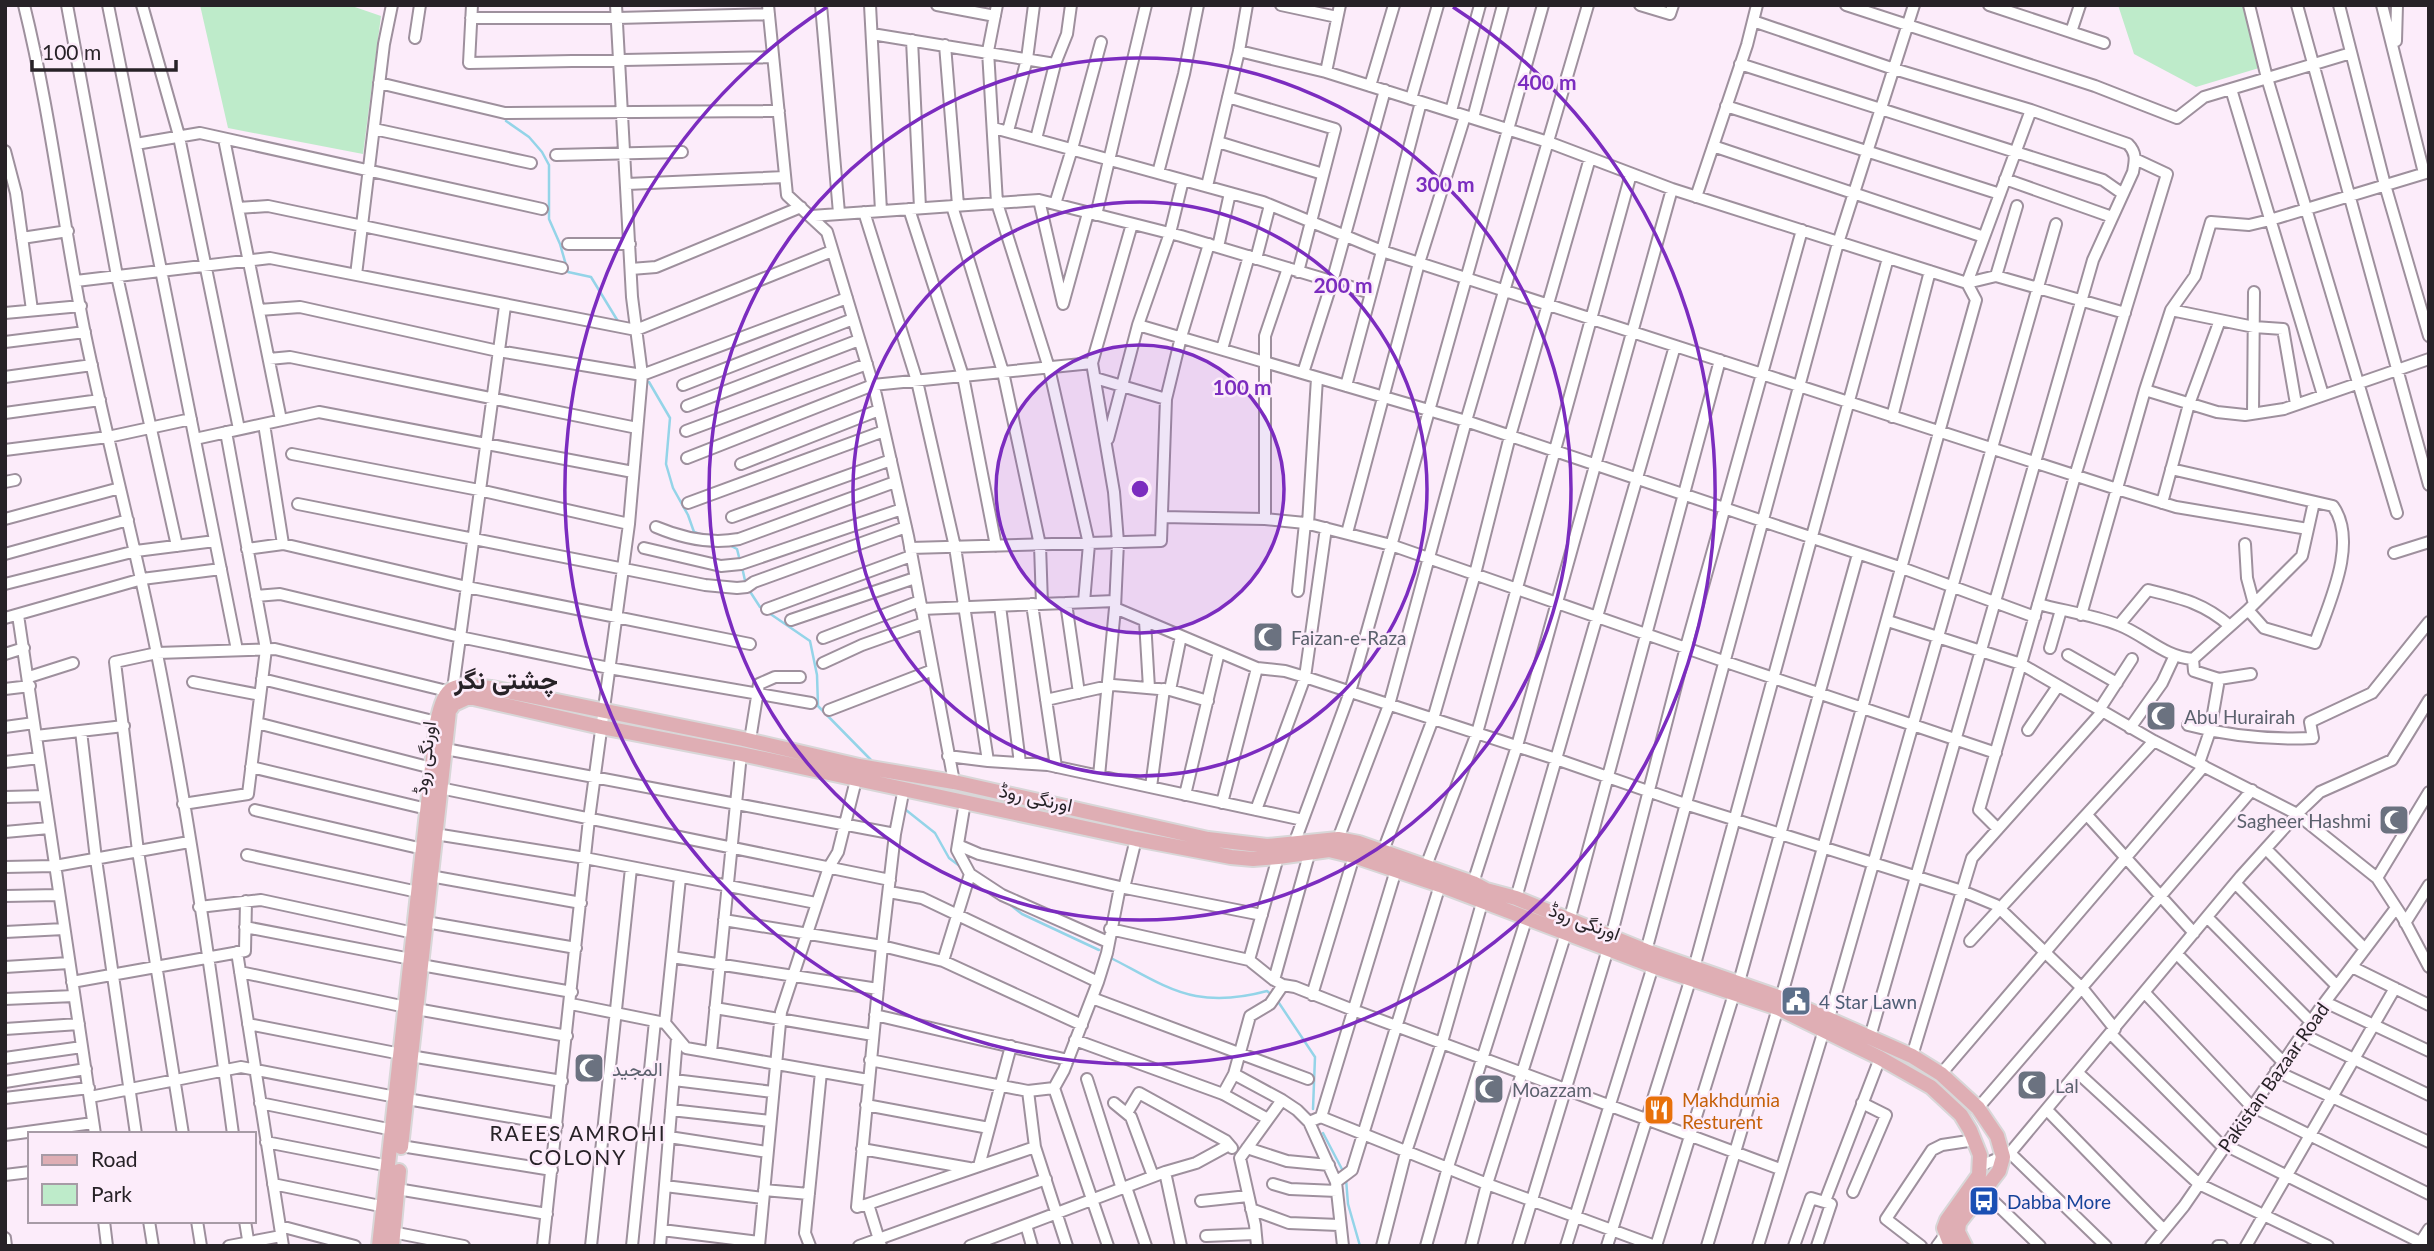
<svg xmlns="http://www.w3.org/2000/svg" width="2434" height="1251" font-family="Lato,Vazirmatn,sans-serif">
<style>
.green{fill:#beebca}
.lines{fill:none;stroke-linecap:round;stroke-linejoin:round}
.stream{stroke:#94d4e8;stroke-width:2.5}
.minor-casing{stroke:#9e909d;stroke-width:14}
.major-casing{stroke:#d8d7d8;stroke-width:18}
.minor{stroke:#fff;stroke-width:10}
.major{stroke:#dfaeb4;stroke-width:14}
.ring{fill:none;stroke:#7b2cbf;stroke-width:3.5}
.labels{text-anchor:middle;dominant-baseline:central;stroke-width:5;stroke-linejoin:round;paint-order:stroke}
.worship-label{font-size:19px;fill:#5b616d;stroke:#fcecfa;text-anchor:start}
.street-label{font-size:19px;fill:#272227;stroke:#fcecfa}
.service-label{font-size:19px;fill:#4e5e75;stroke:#fcecfa;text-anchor:start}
.food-label{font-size:19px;fill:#c56008;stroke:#fcecfa;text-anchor:start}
.transit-label{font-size:19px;fill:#164399;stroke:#fcecfa;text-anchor:start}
.neighbourhood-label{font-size:21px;letter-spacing:2px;fill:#272227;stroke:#fcecfa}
.district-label{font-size:26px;font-weight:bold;fill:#272227;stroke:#fcecfa}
.centre{fill:#7b2cbf;stroke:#fcecfa;stroke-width:3.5}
.ring-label{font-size:21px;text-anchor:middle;font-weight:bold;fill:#7b2cbf;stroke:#fcecfa;stroke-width:5;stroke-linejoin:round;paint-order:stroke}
</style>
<rect width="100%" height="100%" fill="#fcecfa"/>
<!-- green -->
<path class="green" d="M200,5H349L381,16L363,154L228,128Z
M2118,5H2244L2259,68L2196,87L2134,54Z"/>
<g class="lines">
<!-- stream -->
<path class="stream" d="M506,121L529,137L542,152L549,165V219L560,244L568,272L591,277L619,323
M649,382L670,418L666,464L673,488L688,515L694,532L703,535
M729,545L737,549L740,561
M742,567L746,585
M749,590L760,607L810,641L817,675L818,706L871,760
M906,810L935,833L949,858L961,867
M1008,903L1022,914L1099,950
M1111,958C1137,971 1167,991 1196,996C1219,1000 1245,997 1267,991L1272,995
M1277,1000L1315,1057L1313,1109
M1323,1133L1344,1173
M1346,1179L1348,1204L1360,1246"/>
<!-- minor casing -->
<g class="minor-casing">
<path id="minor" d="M24,5C51,114 63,225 85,334C107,440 135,544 156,649C188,809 211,972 233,1134
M67,5L117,276L177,546
M108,5L237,650
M142,5L178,132L239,429
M472,5L469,63L773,57
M768,5L787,195L827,232L876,395L908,536L954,782
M821,5L839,213
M870,5L881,211
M937,5L995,16
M997,5L988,51L997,203L1049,368L1089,544L1084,602
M1281,5L1337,17
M1640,5L1670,14L1673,5
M1846,5L2095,86L2177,118L2204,97L2351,53
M1989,5L2104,43
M2249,5L2267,78L2397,513
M2297,5L2429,485
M2339,5L2385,185L2429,336
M2382,5L2424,173
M471,18H617L769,14
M1753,21L1894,69L2031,110L1967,283
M2071,32L2080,5
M872,34L1055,64L1067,34L1071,5
M415,38L420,5
M912,40L920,208
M2396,41L2397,5
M945,45L958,205
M1239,51L1326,72L1548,142L1672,189L1967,283L1976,300L1781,998L1707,1246
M1740,64L2103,180L2123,194
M1326,72L1340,5
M379,83L505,113L779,111
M1370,86L1394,5
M2231,89L2323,395
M1228,97L1335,129L1298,272
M1411,99L1438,5
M1726,106L2000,194
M1451,111L1480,5
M1473,118L1503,5
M994,128L1263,202L1382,251L2117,489L2176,507L2308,529
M374,129L531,163
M1008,131L1027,59L1034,5
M224,139L281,420
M1036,139L1055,64
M1218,142L1323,174
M136,144L200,133L542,209
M1713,146L1984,237
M5,151L16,193L32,310
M556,155L682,152
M1158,173L1184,74L1198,5
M2005,179L2112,217
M627,184L785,177
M1207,186L1239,51L1247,5
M1696,197L1747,45L1757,5
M1039,200L1063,304L1088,213
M1055,204L1072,149L1101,42
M952,206L1003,372L1040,545L1042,604
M238,208L268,206L562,268
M909,209L963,376L996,546
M864,212L917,381L955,547L988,761
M1096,215L1146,5
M811,216L1039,200L1181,236L1371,293L1421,102
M1132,224L1092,363L1114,492L1118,542L1115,608L1257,668L1285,671L1305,677L1556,759L1685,804L1962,891L1996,905L2082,988L2115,1029
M22,238L68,231
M568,244H630
M1218,247L1230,193
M1256,259L1270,205
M631,269L656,267L801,207
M356,275L384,44L392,5
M1996,276L2017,206
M76,281L270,258L636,330L832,251
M1967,283L1996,276L2125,313
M259,310L300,307L498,351L642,375L847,298
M2171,310L2254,327L2283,329L2296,404
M5,313L81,306
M1138,325L1466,421L1902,568L2035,617
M5,342L85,332
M1222,349L1249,256
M269,359L290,357L637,428
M1303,373L1332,282L1385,90
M5,377L92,365
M1095,378L1166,399
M683,385L853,319
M1346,386L1371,293
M2145,390L2217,412L2245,415L2284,409L2429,359
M687,406L859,340
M5,413L100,400
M2253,414L2254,292
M1892,417L1930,271
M264,424L283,544
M686,431L867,364
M195,439L319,412L633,472
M1108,439L1138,325L1170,233L1183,180
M5,450L108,437L191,419
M292,454L479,490L629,524
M687,458L873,385L1092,363
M741,464L879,410
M2171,469L2333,506C2359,543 2328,605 2315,643L2264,628L2248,610
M5,482L15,480
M688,503L884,431
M2162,503L2189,404L2220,320
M298,504L705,585L737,588L747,587L754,582L906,527
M732,517L891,460
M1162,517L1265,519L1305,523L1391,545L1726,662L1996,753
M5,519L120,488
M1265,519V336L1288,268
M1308,524L1317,378
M656,527C682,538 712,544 739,539L895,482
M1347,533L1419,263L1465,116
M2245,544L2247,578L2254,604
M644,548L721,566L741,564L902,509
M910,548L1161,541L1166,399L1181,337L1209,244
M247,549L283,544L467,587L750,644
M2394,553L2429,542
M5,554L128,520
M5,584L136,551L215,541
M1298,591L1305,523
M256,596L280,594L460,637L609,668L811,703
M1066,603L1079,693
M1032,604L1056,767
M2038,604C2064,611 2093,615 2119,625C2145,635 2164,657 2193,659L2248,610L2302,556L2314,502
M1000,606L1020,763
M767,609L911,556
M921,609L1115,601
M18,615L95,1134
M2081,615L2145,390L2171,310L2195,276L2211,222L2249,225L2270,220L2429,172
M5,618L142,579L221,569
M791,620L915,578
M1145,621L1149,688
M1888,621L2021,664L2154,741L2297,814L2377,878L2403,918L2429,967
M2119,625L2148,590C2181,598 2204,603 2230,626
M823,638L920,601
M2050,648L2061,610
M5,654L24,648
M2068,655L2117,683
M2193,659L2194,671L2219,679L2251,674
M823,663L862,645L924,623
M29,677L73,663
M262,679L437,722
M193,682L260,695
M5,689L30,686
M453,689L505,306
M1170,690L1181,636
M1046,700L1113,685L1170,690L1208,701
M829,710L933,670
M2099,710L2132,659
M257,723L432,768
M2188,725C2229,736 2271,740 2313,738L2310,722L2372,693L2429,622
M5,727L34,723
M2130,728L2162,683L2175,655
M2028,730L2058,686
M81,731L96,859L136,1134
M36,736L124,726
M750,740L759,684L775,677H800
M440,748L895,834
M948,756L988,761L1048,765L1303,820
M5,762L39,758
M2199,763L2210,731L2219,679
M251,767L427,809
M1099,776L1115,608
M1151,787L1164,689
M440,788L890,880
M1185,795L1219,652
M5,797L45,796
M965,802L957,850L970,874L1002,895L1108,942
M1222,803L1257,668
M183,804L248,794L266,649L226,432
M255,810L423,849
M1256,810L1305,677L1326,528
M2087,815L2194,933
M1998,829L1979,810L2075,476L2167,174L2135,159
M5,832L49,828
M435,834L585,858L816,903
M1338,839L1389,705L1466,421L1588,5
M1294,844L1350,692L1543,5
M958,845L979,854L1120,887L1262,915
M2266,849L2365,949
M1383,851L1433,719L1475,574L1510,436L1590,158
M247,855L418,892
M1426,866L1477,733L1631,174
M5,867L55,866L189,842
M430,876L581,903
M2377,878L2429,792
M1473,883L1517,746L1672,189
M2235,883L2337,986
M1124,888L1136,839
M889,892L922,898L1098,982
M5,896L59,895
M1516,898L1675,346
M199,907L261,900L414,933
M2207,917L2311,1022
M724,920L882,946L943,961L1082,1025
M1569,921L1720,360
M426,922L576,948
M2405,923L2429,885
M245,927L411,959
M1110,929L1249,960L1274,980L1283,985L1295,987L1353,1010L1780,1169
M5,932L64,929
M1611,937L1686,647L1802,230
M1970,941L2154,741
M1646,951L1838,243L1914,5
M237,952L283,1246
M2177,954L2283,1062
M672,957L878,989
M1249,960L1278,857
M943,961L970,874
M421,965L572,992
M5,967L69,963
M2352,967L2429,1005
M240,972L406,1007
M1274,980L1310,851
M72,982L245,951L246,901
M1739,982L1858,554
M2145,993L2251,1106L2429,1194
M1312,995L1354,856
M1092,998L1308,1079
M5,999L74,996
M2325,1002L2429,1051
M571,1004L665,1023L686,1048L868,1080
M715,1008L873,1035
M416,1009L567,1036
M875,1015L1068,1060
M1829,1018L2056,224
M665,1023L680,878
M248,1024L401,1054
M5,1029L79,1024
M2111,1034L2223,1147
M2302,1034L2429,1095
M1870,1037L2093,260L2133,172C2135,161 2137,153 2128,144L2031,110
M1075,1040L1223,1094L1268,1119
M711,1052L741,754
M410,1056L562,1081
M1912,1056L1972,858L2102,712
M5,1058L82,1047
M870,1060L1028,1091L1054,1088L1064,1070L1098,982L1107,953L1120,887
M2276,1071L2429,1142
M2078,1073L2199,1184L2328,1246
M1234,1074L1282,1100L1297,1110L1309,1122L1336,1182L1343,1246
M1941,1074L2204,766
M1087,1079L1122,1189
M674,1080L773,1092
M5,1082L86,1069
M1054,1088L1108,1246
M1028,1091L1035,1147
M1223,1094L1234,1074L1250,1016L1270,1004L1283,985
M90,1097L241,1067L396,1097
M5,1098L89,1088
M407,1099L557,1125
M260,1103L393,1130
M1114,1103L1131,1117L1153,1176
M866,1105L989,1128
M1978,1108L2252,790
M671,1110L770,1121
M2047,1110L2164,1230
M1127,1113L1139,1093L1226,1141L1232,1148
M1321,1117L1396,870
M1309,1122L1321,1117L1487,1184L1655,1246
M183,1134L138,851L115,662L157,653L275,649L447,691
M5,1135L93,1123
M669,1137L767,1152
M266,1142L389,1166
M2225,1145L2428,1246
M401,1146L552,1170
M1247,1148L1287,1161L1329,1165
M862,1149L969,1168
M2010,1153L2106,1246
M979,1166L1011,1046
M1981,1166L2010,1153L2241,876L2297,814L2320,792L2392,760L2429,700
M1165,1172L1181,1246
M5,1175L30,1172
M1336,1182L1352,1170L1440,885
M273,1184L385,1207
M1273,1184L1290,1189L1337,1191
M665,1186L763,1198
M1126,1187L1146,1246
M397,1189L547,1214
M764,1190L809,1194
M1853,1192L1886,1115L1862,1103
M1984,1192L2040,1246
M1201,1201L1248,1196
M1825,1201L1880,1058
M868,1204L857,1207L882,946L895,834L904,788
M1251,1209L1289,1223L1339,1225
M104,1221L107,1246
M149,1221L153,1246
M197,1221L201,1246
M245,1221L249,1246
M1026,1225L1032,1246
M280,1226L355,1246
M662,1230L759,1242
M387,1231L464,1246
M1206,1236L1255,1234
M5,1238L6,1246
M229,1246L281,1236
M543,1246L589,819L629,524L642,375L632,297L616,5
M591,1246L631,868
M632,1246L655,1021
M660,1246L677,1038
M759,1246L781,1012L829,867L838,852L858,772
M810,1246L805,1233L821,1072
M859,1246L1046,1179
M881,1246L868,1204L1035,1147L1067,1246
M970,1246L1165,1172L1196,1163L1229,1145
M1257,1246L1255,1225L1240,1158L1282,1100
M1382,1246L1406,1152L1442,1042L1484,896
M1426,1246L1448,1167L1526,920
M1471,1246L1487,1184L1566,933
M1518,1246L1608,949
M1566,1246L1653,966
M1607,1246L1694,968L1888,258
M1656,1246L1734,994
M1758,1246L1824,1030
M1794,1246L1811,1198L1831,1204L1817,1246
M1921,1246L1886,1219L1932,1150L1942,1145L1975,1140
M1937,1246L1945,1235L1952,1231
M2151,1246L2184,1206L2319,1010L2396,908
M2218,1246H2222
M2246,1246L2395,988
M2418,1246L2429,1229"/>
</g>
<!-- major casing -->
<g class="major-casing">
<path id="major" d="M401,1147L449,711L454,704L469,697L601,727L741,754L1136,839L1231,857L1253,859L1278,857L1329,850L1354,856L1440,885L1653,966L1778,1008L1880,1058L1931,1087L1961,1115L1970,1130L1980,1155L1979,1175L1947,1220L1944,1228L1951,1246
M379,1246L437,722C446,682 453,684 492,688L743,739L859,766L954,782L1208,839L1267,846L1338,839L1359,843L1473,883L1486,890L1516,898L1646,951L1781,998L1912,1056L1941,1074L1978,1108L1997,1136L2003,1157L1999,1171L1959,1223L1958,1232L1965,1246
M392,1246L399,1171"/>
</g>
<!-- minor -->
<use href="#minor" class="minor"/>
<!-- major -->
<use href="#major" class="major"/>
</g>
<!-- distance rings -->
<circle cx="1140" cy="489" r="144" fill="#7b2cbf" fill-opacity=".12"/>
<g class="ring">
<circle cx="1140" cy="489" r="144"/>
<circle cx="1140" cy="489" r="287"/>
<circle cx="1140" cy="489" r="431"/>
<path d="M1453 7A575 575 0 1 1 827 7"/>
</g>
<!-- icons -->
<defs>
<g id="mosque-square" transform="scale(1.575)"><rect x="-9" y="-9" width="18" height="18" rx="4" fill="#6b7280" stroke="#fcecfa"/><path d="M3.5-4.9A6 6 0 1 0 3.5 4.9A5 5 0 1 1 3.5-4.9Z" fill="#fff"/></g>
<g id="civic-square" transform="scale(1.575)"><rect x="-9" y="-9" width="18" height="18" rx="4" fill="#5c6f8a" stroke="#fcecfa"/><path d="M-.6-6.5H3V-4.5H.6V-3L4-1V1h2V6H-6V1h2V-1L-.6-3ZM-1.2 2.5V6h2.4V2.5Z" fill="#fff"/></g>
<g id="restaurant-square" transform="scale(1.575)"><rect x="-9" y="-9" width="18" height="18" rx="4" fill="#e8710a" stroke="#fcecfa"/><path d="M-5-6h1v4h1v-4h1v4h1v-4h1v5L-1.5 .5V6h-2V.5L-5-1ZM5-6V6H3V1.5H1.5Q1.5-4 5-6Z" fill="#fff"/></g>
<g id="bus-square" transform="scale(1.575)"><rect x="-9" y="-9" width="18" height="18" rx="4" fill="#1a4fb4" stroke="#fcecfa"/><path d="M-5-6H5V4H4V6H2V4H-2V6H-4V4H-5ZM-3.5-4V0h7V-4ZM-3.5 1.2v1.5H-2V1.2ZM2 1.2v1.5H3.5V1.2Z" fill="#fff"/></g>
</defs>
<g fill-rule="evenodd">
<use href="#mosque-square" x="1268" y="637"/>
<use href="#mosque-square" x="2161" y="716"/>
<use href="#mosque-square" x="2394" y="820"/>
<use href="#civic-square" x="1796" y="1001"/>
<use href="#mosque-square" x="589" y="1068"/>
<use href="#mosque-square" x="2032" y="1085"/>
<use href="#mosque-square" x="1489" y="1089"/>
<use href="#restaurant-square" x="1659" y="1110"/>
<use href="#bus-square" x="1984" y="1201"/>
</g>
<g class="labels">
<!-- worship labels -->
<g class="worship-label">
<text x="1291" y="637">Faizan-e-Raza</text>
<text x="2184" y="716">Abu Hurairah</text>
<text x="2371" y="820" text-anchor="end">Sagheer Hashmi</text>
<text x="612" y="1068">المجید</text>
<text x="2055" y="1085">Lal</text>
<text x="1512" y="1089">Moazzam</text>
</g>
<!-- street labels -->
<g class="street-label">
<text transform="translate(424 758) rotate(-83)">اورنگی روڈ</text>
<text transform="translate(1036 797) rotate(12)">اورنگی روڈ</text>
<text transform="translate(1585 921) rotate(20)">اورنگی روڈ</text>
<text transform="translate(2273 1077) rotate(-55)">Pakistan Bazaar Road</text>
</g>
<!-- service labels -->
<g class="service-label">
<text x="1819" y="1001">4 Star Lawn</text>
</g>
<!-- food labels -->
<g class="food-label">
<text x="1682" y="1099">Makhdumia<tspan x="1682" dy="22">Resturent</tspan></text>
</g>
<!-- transit labels -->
<g class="transit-label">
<text x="2007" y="1201">Dabba More</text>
</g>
<!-- neighbourhood labels -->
<g class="neighbourhood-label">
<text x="578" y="1132">RAEES AMROHI<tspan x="578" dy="24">COLONY</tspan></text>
</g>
<!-- district labels -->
<g class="district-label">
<text x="506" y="679">چشتی نگر</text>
</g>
</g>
<circle cx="1140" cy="489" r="10" class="centre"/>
<g class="ring-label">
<text x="1547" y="90">400 m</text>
<text x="1445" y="192">300 m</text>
<text x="1343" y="293">200 m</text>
<text x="1242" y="395">100 m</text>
</g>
<!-- border -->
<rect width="2434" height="1251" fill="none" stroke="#272227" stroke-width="14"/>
<!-- legend -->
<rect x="28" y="1132" width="228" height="91" fill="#fcecfa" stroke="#a79ba6" stroke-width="2"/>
<rect x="42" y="1155" width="35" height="10" fill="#dfaeb4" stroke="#a79ba6" stroke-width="2"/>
<text x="91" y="1167" font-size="21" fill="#272227">Road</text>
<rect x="42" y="1184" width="35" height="21" fill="#beebca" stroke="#a79ba6" stroke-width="2"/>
<text x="91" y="1202" font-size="21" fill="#272227">Park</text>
<!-- scale -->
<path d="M32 60v10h144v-10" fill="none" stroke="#272227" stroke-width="3.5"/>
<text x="42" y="60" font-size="21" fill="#272227" stroke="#fcecfa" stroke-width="5" paint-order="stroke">100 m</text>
</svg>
